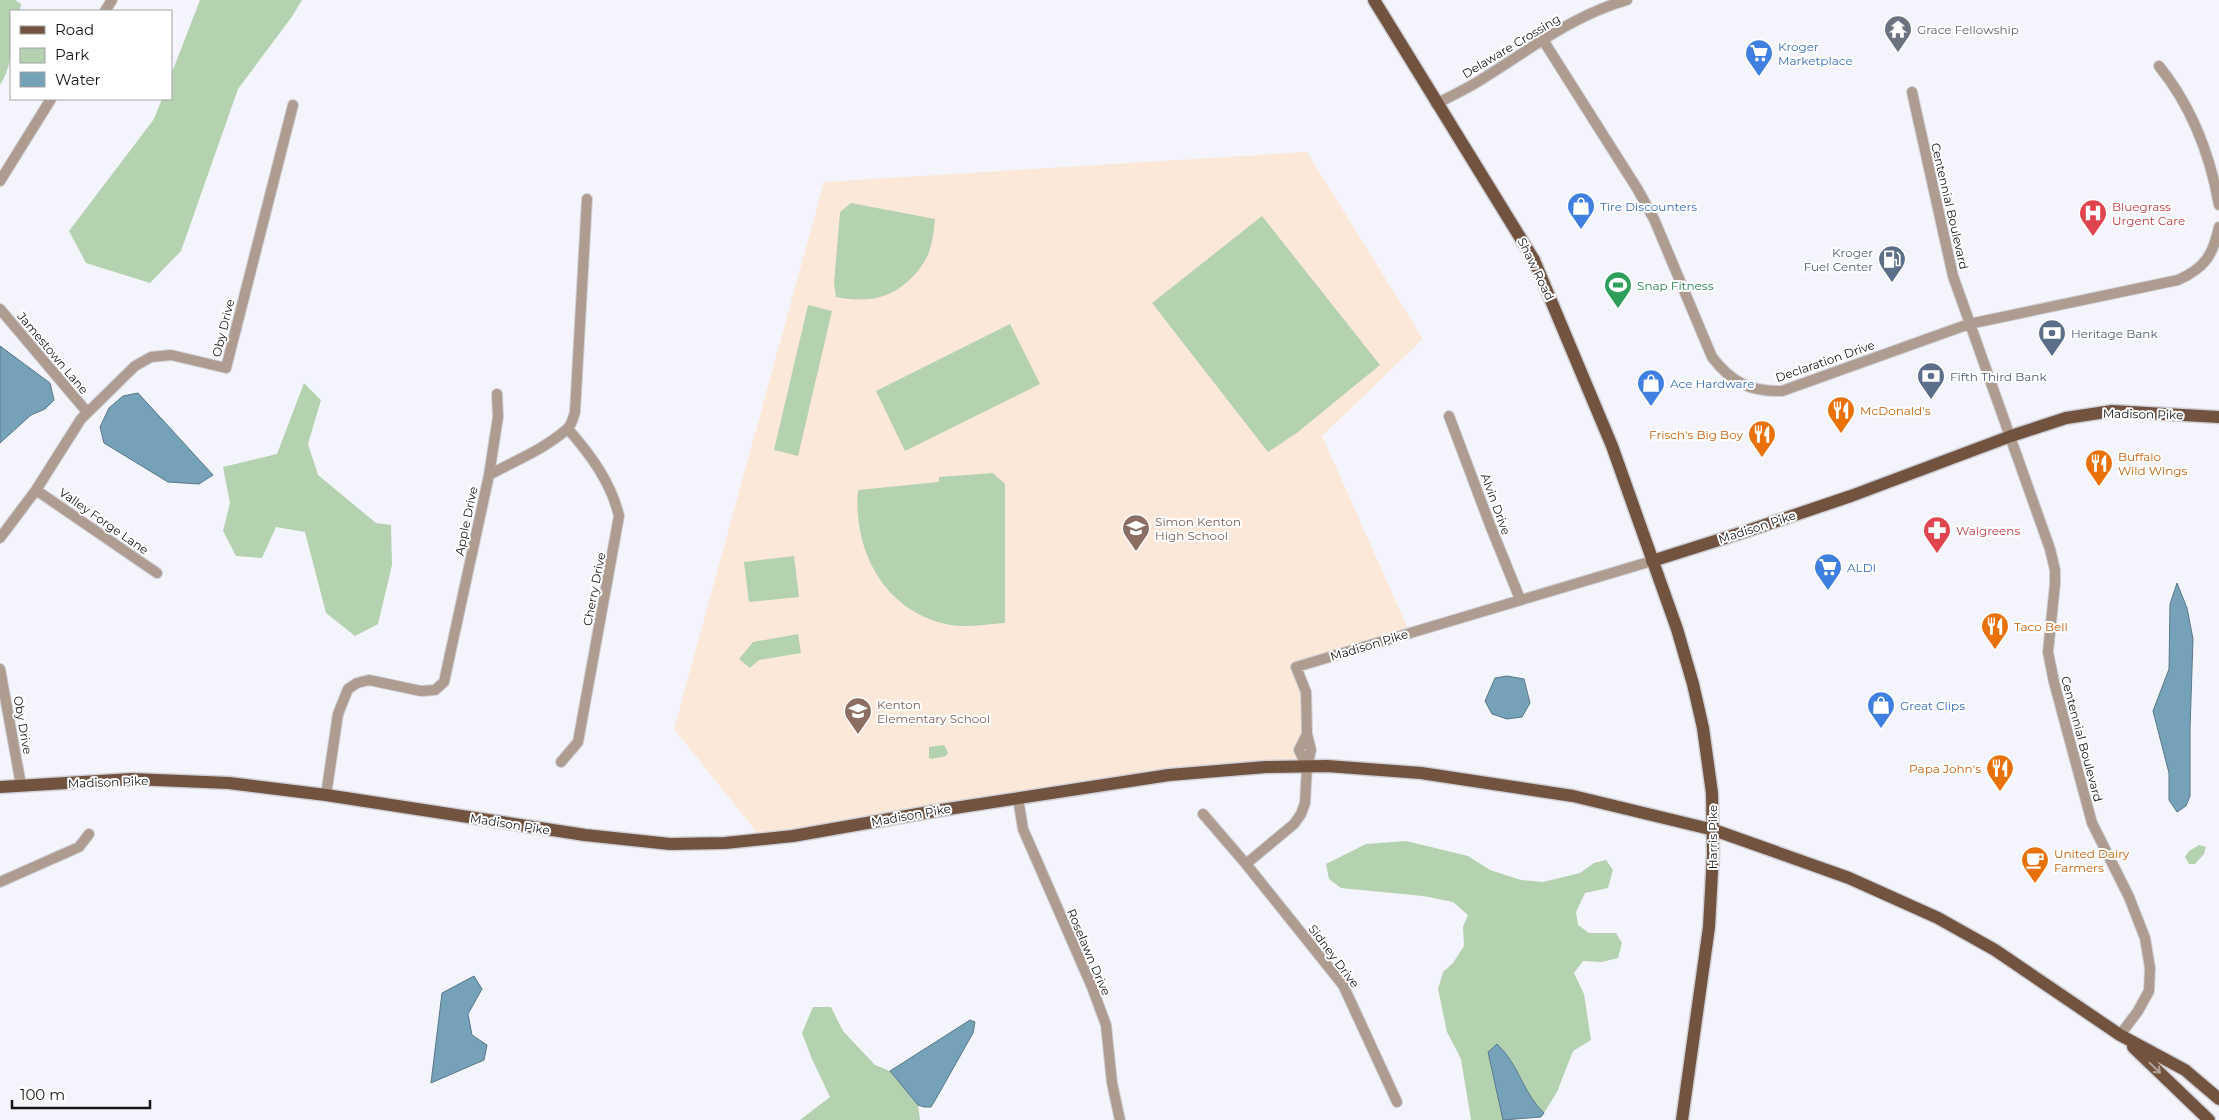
<svg xmlns="http://www.w3.org/2000/svg" width="2219" height="1120" font-family="Montserrat,sans-serif">
<style>
.education{fill:#fce8d9}
.green{fill:#b4d2b0}
.water{fill:#75a2b9;stroke:#587889}
.lines{fill:none;stroke-linecap:round;stroke-linejoin:round}
.minor-casing{stroke:#d0d1d8;stroke-width:12}
.major-casing{stroke:#d0d1d8;stroke-width:15}
.minor{stroke:#af9c91;stroke-width:10}
.major{stroke:#725340;stroke-width:12}
.oneway{stroke:#b1a096}
.labels{text-anchor:middle;dominant-baseline:central;stroke-width:4;stroke-linejoin:round;paint-order:stroke}
.worship-label{font-size:12px;fill:#5b616d;stroke:#fff;text-anchor:start}
.street-label{font-size:12px;fill:#151518;stroke:#fff}
.shop-label{font-size:12px;fill:#366cbe;stroke:#fff;text-anchor:start}
.health-label{font-size:12px;fill:#be3a42;stroke:#fff;text-anchor:start}
.service-label{font-size:12px;fill:#4e5e75;stroke:#fff;text-anchor:start}
.leisure-label{font-size:12px;fill:#27864d;stroke:#fff;text-anchor:start}
.food-label{font-size:12px;fill:#c56008;stroke:#fff;text-anchor:start}
.education-label{font-size:12px;fill:#785e54;stroke:#fff;text-anchor:start}
</style>
<rect width="100%" height="100%" fill="#f4f5fc"/>
<!-- education -->
<path class="education" d="M1307,152L1423,339L1322,436L1410,633L1297,667L1306,692L1307,767H1266L763,840L674,729L824,182Z"/>
<!-- green -->
<path class="green" d="M0,0H15L21,4L20,11H11C11,38 15,61 0,85Z
M200,0H302L291,18L238,89L181,251L150,283L86,263L69,231L154,119L162,99H171V75Z
M851,203L935,219C934,229 933,239 930,249C925,267 904,289 886,295C871,301 852,300 836,297L834,283L840,212Z
M1262,216L1380,365L1298,432L1268,452L1152,303Z
M808,305L832,311L798,456L774,450Z
M1010,324L1040,384L905,451L876,391Z
M304,383L321,400L308,444L318,475L376,523L391,525L392,565L378,624L355,636L326,613L305,532L276,527L262,558L236,556L223,531L230,503L223,467L277,454Z
M993,473L1005,484V623C988,624 968,628 951,625C885,613 853,552 858,490L939,482V477Z
M794,556L799,597L749,602L744,562Z
M798,634L801,653L759,660L750,668L739,659L753,642Z
M944,745L948,752L946,756L932,759L929,758V747Z
M1406,841L1468,856L1490,870L1521,880L1543,882L1580,873L1594,863L1606,860L1613,870L1608,888L1585,893L1576,912L1578,925L1589,933H1616L1622,943L1618,958L1602,962L1583,961L1574,973L1584,994L1591,1040L1573,1051L1557,1092L1544,1113C1522,1092 1519,1063 1497,1044L1488,1052L1503,1120H1471L1461,1059L1447,1032L1438,989L1443,972L1453,963L1464,946L1463,927L1468,915L1453,902L1423,896L1341,888L1329,879L1326,864L1366,844Z
M2199,845L2206,847L2204,854L2195,864H2189L2185,857L2189,851Z
M813,1007H831L843,1031L875,1065L890,1071L918,1105L920,1120H800L830,1097L812,1059L802,1033Z"/>
<!-- water -->
<path class="water" d="M0,346L50,383L54,400L45,409L31,415L0,443Z
M138,393L213,475L199,484L168,482L104,443L100,427L109,408L123,396Z
M2177,583L2187,608L2193,639L2190,729V796L2186,806L2177,812L2169,800V773L2153,711L2169,669L2170,604Z
M1507,676L1524,679L1530,703L1522,717L1507,719L1492,714L1485,701L1495,678Z
M474,976L482,989L468,1014L472,1035L487,1045L484,1060L431,1083L442,993Z
M970,1020L975,1022L973,1033L937,1097L931,1107H924L918,1105L890,1071Z
M1497,1044C1519,1064 1522,1092 1544,1113L1541,1117L1503,1120L1488,1052Z"/>
<g class="lines">
<!-- minor casing -->
<g class="minor-casing">
<path id="minor" d="M105,11L112,0
M1543,40L1638,190L1654,219L1712,357C1731,382 1750,392 1782,391L1969,324L2178,280C2205,268 2213,255 2219,227
M2159,66C2192,107 2210,154 2219,205
M1912,92L1953,276L2050,549L2055,570V584L2048,652L2054,682L2092,823L2129,897L2145,938L2150,968L2149,991L2138,1011L2120,1035
M1436,104C1449,97 1462,91 1474,84C1524,54 1570,16 1627,0
M0,181L51,99
M0,309L87,412
M1449,416L1490,525L1520,599
M489,475L498,417L497,394
M36,490L157,573
M0,538L36,490L81,419L135,366L151,357L171,355L226,368L293,105
M0,669L21,785
M561,762L578,742L619,516C611,482 590,454 568,429
M1307,767L1299,750L1307,734
M326,795L338,714L348,689L357,683L369,680L421,691L435,690L444,682L489,475C514,461 545,449 567,429C572,425 573,418 575,412L587,199
M1018,798L1023,829L1092,987L1106,1025L1112,1083L1120,1120
M1203,814L1246,864L1343,985L1397,1102
M1246,864L1294,824L1301,814L1305,803L1307,767L1311,750L1307,734L1306,692L1296,667L1652,561
M0,882L79,847L89,834"/>
</g>
<!-- major casing -->
<g class="major-casing">
<path id="major" d="M1374,0L1534,260L1612,446L1677,629L1693,684L1703,728L1712,793L1713,854L1709,927L1682,1120
M1652,561L1747,531L1851,496L2011,436L2066,418L2112,411L2219,417
M0,787L132,779L229,783L326,795L585,835L670,844L725,843L793,836L935,811L1169,775L1266,767L1327,766L1421,773L1573,796L1714,830L1849,878L1938,918L1995,950L2120,1035L2185,1070L2219,1099
M2133,1047L2209,1120"/>
</g>
<!-- minor -->
<use href="#minor" class="minor"/>
<!-- major -->
<use href="#major" class="major"/>
</g>
<!-- one-way arrows -->
<defs><path id="oneway-shaft" d="M-6 0H5M1.5-3L5.5 0L1.5 3" fill="none" stroke-width="1.6" stroke-linecap="round" stroke-linejoin="round" transform="scale(1.25)"/></defs>
<use class="oneway" href="#oneway-shaft" transform="translate(2155 1068) rotate(44)"/>
<!-- icons -->
<defs>
<g id="temple-pin" transform="scale(1.4375)"><path d="M0 17L-7.5 6A9.5 9.5 0 1 1 7.5 6Z" fill="#6b7280" stroke="#fff"/><path d="M0-6L5-2H3V0L6.5 2.5H4V6H1.5V3h-3V6H-4V2.5H-6.5L-3 0V-2H-5Z" fill="#fff"/></g>
<g id="supermarket-pin" transform="scale(1.4375)"><path d="M0 17L-7.5 6A9.5 9.5 0 1 1 7.5 6Z" fill="#3f7fe0" stroke="#fff"/><path d="M-6-5.5h2.5l.6 2H6L4.5 2H-2.5L-4.4-4H-6ZM-1.5 3.2a1.3 1.3 0 1 0 .1 0ZM3 3.2a1.3 1.3 0 1 0 .1 0Z" fill="#fff"/></g>
<g id="shop-pin" transform="scale(1.4375)"><path d="M0 17L-7.5 6A9.5 9.5 0 1 1 7.5 6Z" fill="#3f7fe0" stroke="#fff"/><path d="M-5-2.5h2.3a2.7 3.5 0 0 1 5.4 0H5L5.5 6h-11ZM-1.5-2.5h3a1.5 2.3 0 0 0-3 0Z" fill="#fff"/></g>
<g id="hospital-pin" transform="scale(1.4375)"><path d="M0 17L-7.5 6A9.5 9.5 0 1 1 7.5 6Z" fill="#e0444e" stroke="#fff"/><path d="M-5-5h3v3.5h4V-5h3V5h-3V1.5h-4V5h-3Z" fill="#fff"/></g>
<g id="fuel-pin" transform="scale(1.4375)"><path d="M0 17L-7.5 6A9.5 9.5 0 1 1 7.5 6Z" fill="#5c6f8a" stroke="#fff"/><path d="M-5.5-6h7V0h2V4h1.3V-2.5L3-4.5l.8-.8L6-3V5H2.5V1h-1V6h-7ZM-4.2-4.7v3.2H.2V-4.7Z" fill="#fff"/></g>
<g id="stadium-pin" transform="scale(1.4375)"><path d="M0 17L-7.5 6A9.5 9.5 0 1 1 7.5 6Z" fill="#2e9e5b" stroke="#fff"/><path d="M0-5a6.5 5 0 1 0 0 10a6.5 5 0 1 0 0-10ZM-3.5-1.8h7v3.6h-7Z" fill="#fff"/></g>
<g id="bank-pin" transform="scale(1.4375)"><path d="M0 17L-7.5 6A9.5 9.5 0 1 1 7.5 6Z" fill="#5c6f8a" stroke="#fff"/><path d="M-6-4H6V4H-6ZM0-2.3a2.3 2.3 0 1 0 0 4.6a2.3 2.3 0 1 0 0-4.6Z" fill="#fff"/></g>
<g id="restaurant-pin" transform="scale(1.4375)"><path d="M0 17L-7.5 6A9.5 9.5 0 1 1 7.5 6Z" fill="#e8710a" stroke="#fff"/><path d="M-5-6h1v4h1v-4h1v4h1v-4h1v5L-1.5 .5V6h-2V.5L-5-1ZM5-6V6H3V1.5H1.5Q1.5-4 5-6Z" fill="#fff"/></g>
<g id="school-pin" transform="scale(1.4375)"><path d="M0 17L-7.5 6A9.5 9.5 0 1 1 7.5 6Z" fill="#8d6e63" stroke="#fff"/><path d="M0-5L7-2L0 1L-7-2ZM-4 1L0 2.5L4 1V4Q0 6-4 4Z" fill="#fff"/></g>
<g id="pharmacy-pin" transform="scale(1.4375)"><path d="M0 17L-7.5 6A9.5 9.5 0 1 1 7.5 6Z" fill="#e0444e" stroke="#fff"/><path d="M-2-6h4v4h4v4h-4v4h-4v-4h-4v-4h4Z" fill="#fff"/></g>
<g id="cafe-pin" transform="scale(1.4375)"><path d="M0 17L-7.5 6A9.5 9.5 0 1 1 7.5 6Z" fill="#e8710a" stroke="#fff"/><path d="M-5.5-4.5H6V0H3Q3 3.5 0 3.5H-2.5Q-5.5 3.5-5.5 0ZM3-3.2v2h1.7v-2ZM-6 4.5H4V6H-6Z" fill="#fff"/></g>
</defs>
<g fill-rule="evenodd">
<use href="#temple-pin" x="1898" y="29"/>
<use href="#supermarket-pin" x="1759" y="53"/>
<use href="#shop-pin" x="1581" y="206"/>
<use href="#hospital-pin" x="2093" y="213"/>
<use href="#fuel-pin" x="1892" y="259"/>
<use href="#stadium-pin" x="1618" y="285"/>
<use href="#bank-pin" x="2052" y="333"/>
<use href="#bank-pin" x="1931" y="376"/>
<use href="#shop-pin" x="1651" y="383"/>
<use href="#restaurant-pin" x="1841" y="410"/>
<use href="#restaurant-pin" x="1762" y="434"/>
<use href="#restaurant-pin" x="2099" y="463"/>
<use href="#school-pin" x="1136" y="528"/>
<use href="#pharmacy-pin" x="1937" y="530"/>
<use href="#supermarket-pin" x="1828" y="567"/>
<use href="#restaurant-pin" x="1995" y="626"/>
<use href="#shop-pin" x="1881" y="705"/>
<use href="#school-pin" x="858" y="711"/>
<use href="#restaurant-pin" x="2000" y="768"/>
<use href="#cafe-pin" x="2035" y="860"/>
</g>
<g class="labels">
<!-- worship labels -->
<g class="worship-label">
<text x="1917" y="29">Grace Fellowship</text>
</g>
<!-- street labels -->
<g class="street-label">
<text transform="translate(1511 46) rotate(-31)">Delaware Crossing</text>
<text transform="translate(1950 206) rotate(77)">Centennial Boulevard</text>
<text transform="translate(1536 269) rotate(64)">Shaw Road</text>
<text transform="translate(223 328) rotate(-76)">Oby Drive</text>
<text transform="translate(53 353) rotate(50)">Jamestown Lane</text>
<text transform="translate(1825 361) rotate(-19)">Declaration Drive</text>
<text transform="translate(2143 414) rotate(1)">Madison Pike</text>
<text transform="translate(1496 504) rotate(70)">Alvin Drive</text>
<text transform="translate(104 521) rotate(35)">Valley Forge Lane</text>
<text transform="translate(466 521) rotate(-78)">Apple Drive</text>
<text transform="translate(1757 527) rotate(-18)">Madison Pike</text>
<text transform="translate(594 589) rotate(-79)">Cherry Drive</text>
<text transform="translate(1369 645) rotate(-17)">Madison Pike</text>
<text transform="translate(23 725) rotate(80)">Oby Drive</text>
<text transform="translate(2082 739) rotate(75)">Centennial Boulevard</text>
<text transform="translate(108 782) rotate(-2)">Madison Pike</text>
<text transform="translate(911 815) rotate(-10)">Madison Pike</text>
<text transform="translate(510 824) rotate(9)">Madison Pike</text>
<text transform="translate(1712 837) rotate(-90)">Harris Pike</text>
<text transform="translate(1089 952) rotate(67)">Roselawn Drive</text>
<text transform="translate(1334 956) rotate(53)">Sidney Drive</text>
</g>
<!-- shop labels -->
<g class="shop-label">
<text x="1778" y="46">Kroger<tspan x="1778" dy="14">Marketplace</tspan></text>
<text x="1600" y="206">Tire Discounters</text>
<text x="1670" y="383">Ace Hardware</text>
<text x="1847" y="567">ALDI</text>
<text x="1900" y="705">Great Clips</text>
</g>
<!-- health labels -->
<g class="health-label">
<text x="2112" y="206">Bluegrass<tspan x="2112" dy="14">Urgent Care</tspan></text>
<text x="1956" y="530">Walgreens</text>
</g>
<!-- service labels -->
<g class="service-label">
<text x="1873" y="252" text-anchor="end">Kroger<tspan x="1873" dy="14">Fuel Center</tspan></text>
<text x="2071" y="333">Heritage Bank</text>
<text x="1950" y="376">Fifth Third Bank</text>
</g>
<!-- leisure labels -->
<g class="leisure-label">
<text x="1637" y="285">Snap Fitness</text>
</g>
<!-- food labels -->
<g class="food-label">
<text x="1860" y="410">McDonald's</text>
<text x="1743" y="434" text-anchor="end">Frisch's Big Boy</text>
<text x="2118" y="456">Buffalo<tspan x="2118" dy="14">Wild Wings</tspan></text>
<text x="2014" y="626">Taco Bell</text>
<text x="1981" y="768" text-anchor="end">Papa John's</text>
<text x="2054" y="853">United Dairy<tspan x="2054" dy="14">Farmers</tspan></text>
</g>
<!-- education labels -->
<g class="education-label">
<text x="1155" y="521">Simon Kenton<tspan x="1155" dy="14">High School</tspan></text>
<text x="877" y="704">Kenton<tspan x="877" dy="14">Elementary School</tspan></text>
</g>
</g>
<!-- legend -->
<rect x="10" y="10" width="162" height="90" fill="#ffffff" stroke="#a1a1a3"/>
<rect x="20" y="26" width="25" height="8" fill="#725340" stroke="#a1a1a3"/>
<text x="55" y="35" font-size="15" fill="#151518">Road</text>
<rect x="20" y="48" width="25" height="15" fill="#b4d2b0" stroke="#a1a1a3"/>
<text x="55" y="60" font-size="15" fill="#151518">Park</text>
<rect x="20" y="72" width="25" height="15" fill="#75a2b9" stroke="#a1a1a3"/>
<text x="55" y="85" font-size="15" fill="#151518">Water</text>
<!-- scale -->
<path d="M12 1100v8h138v-8" fill="none" stroke="#151518" stroke-width="2.5"/>
<text x="20" y="1100" font-size="15" fill="#151518" stroke="#ffffff" stroke-width="4" paint-order="stroke">100 m</text>
</svg>
